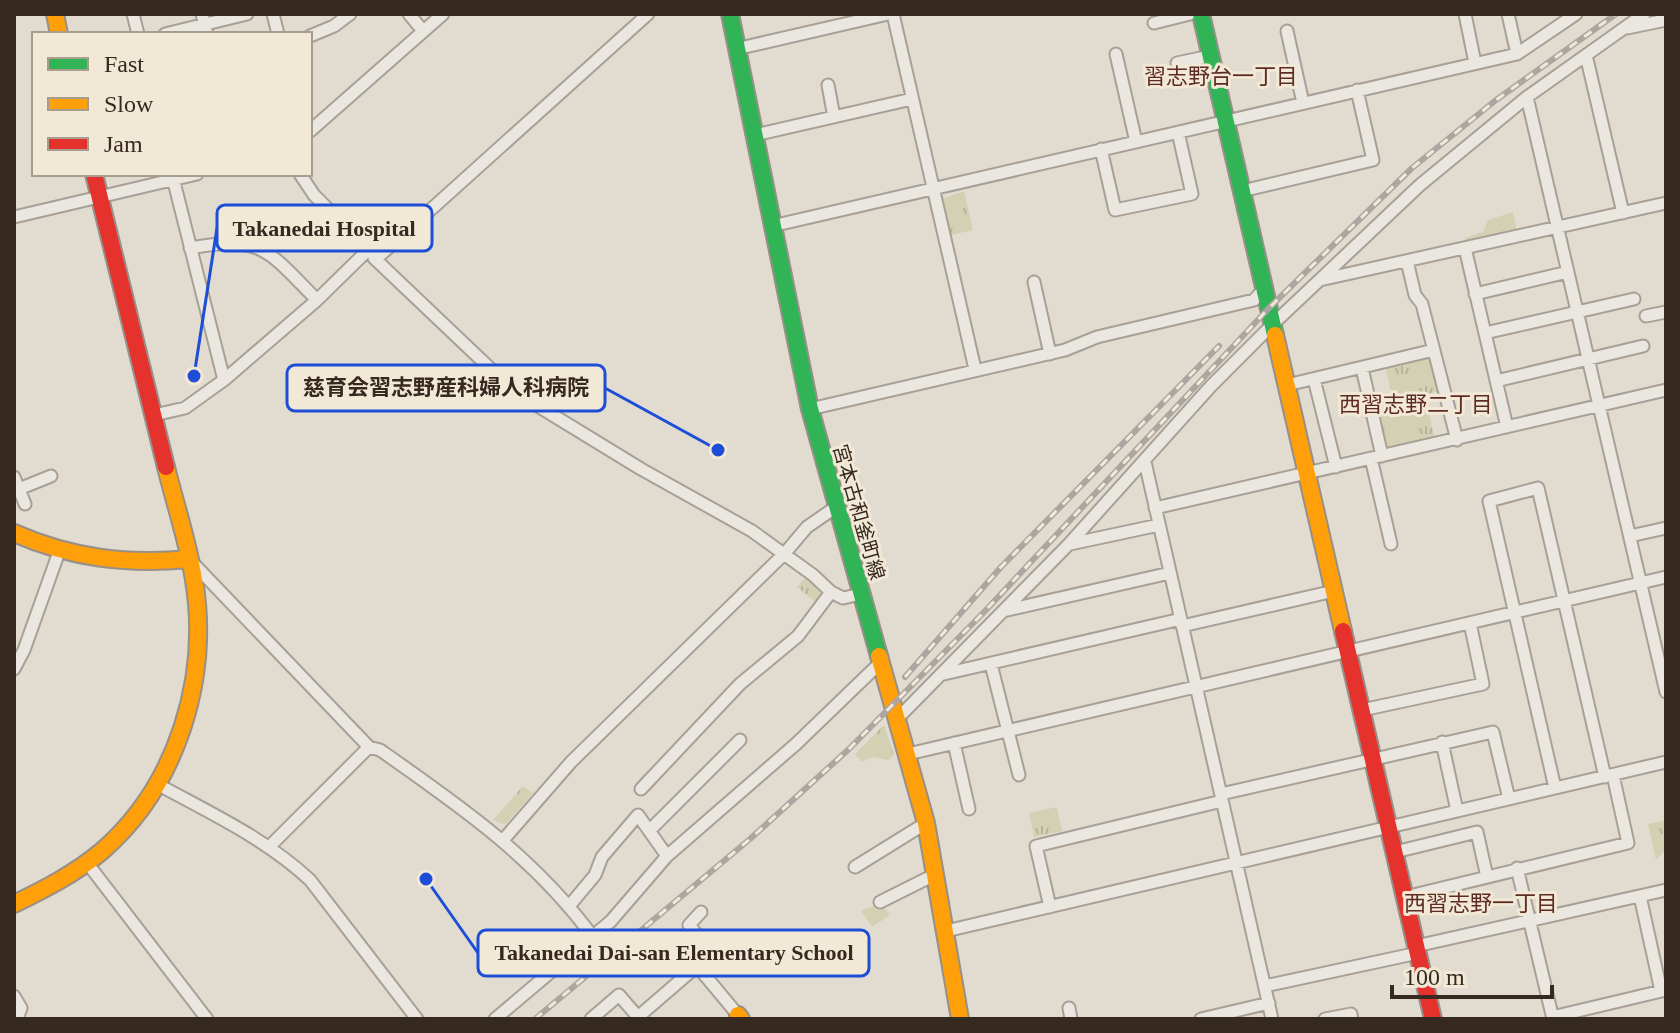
<svg xmlns="http://www.w3.org/2000/svg" width="1680" height="1033" font-family="'Times New Roman','Noto Sans JP',serif">
<style>
.park{fill:url(#park-tufts)}
.lines{fill:none;stroke-linecap:round;stroke-linejoin:round}
.street-casing{stroke:#a8a097;stroke-width:15}
.fast-casing{stroke:#979088;stroke-width:20}
.slow-casing{stroke:#979088;stroke-width:20}
.jam-casing{stroke:#979088;stroke-width:20}
.street{stroke:#eae7e0;stroke-width:11}
.fast{stroke:#30b455;stroke-width:16}
.slow{stroke:#ff9f0a;stroke-width:16}
.jam{stroke:#e5322d;stroke-width:16}
.rail-casing{stroke:#aba6a0;stroke-width:6}
.rail{stroke:#f2e8d6;stroke-width:3;stroke-dasharray:9;stroke-linecap:butt}
.labels{text-anchor:middle;dominant-baseline:central;stroke-width:6;stroke-linejoin:round;paint-order:stroke}
.street-label{font-size:20px;fill:#362920;stroke:#f2e8d6}
.neighbourhood-label{font-size:22px;fill:#5e2b24;stroke:#f2e8d6}
.leader{fill:none;stroke:#1d4ed8;stroke-width:3}
.callout-dot{fill:#1d4ed8;stroke:#f2e8d6;stroke-width:3}
.callout{fill:#f2e8d6;stroke:#1d4ed8;stroke-width:3}
.callout-label{font-size:22px;text-anchor:middle;font-weight:bold;fill:#362920}
</style>
<defs>
<pattern id="park-tufts" width="24" height="20" patternUnits="userSpaceOnUse" patternTransform="scale(2)"><rect width="24" height="20" fill="#d3d0b3"/><path d="M3 7l-1-3M5 7V3M7 7l1-3M15 17l-1-3M17 17v-4M19 17l1-3" fill="none" stroke="#b6b39a"/></pattern>
</defs>
<rect width="100%" height="100%" fill="#e2dbcf"/>
<!-- park -->
<path class="park" d="M964,191L973,230L951,235L942,199Z
M1513,212L1517,233L1467,245L1465,238L1483,232L1488,220Z
M1426,355L1430,358L1439,391L1424,395L1435,439L1389,451L1384,448L1375,411L1394,406L1385,365Z
M806,577L822,595L817,603L797,587Z
M884,725L894,755L888,760L873,757L862,762L855,754Z
M523,786L533,793L505,825L493,820Z
M1057,807L1062,831L1034,837L1029,813Z
M1666,820V849L1656,860L1648,824Z
M881,903L890,915L872,927L861,911Z"/>
<g class="lines">
<!-- street casing -->
<g class="street-casing">
<path id="street" d="M133,14L138,34
M202,14L207,34
M273,14L278,34
M409,14L423,31
M893,14L975,369
M1465,14L1475,63
M1154,23L1190,14
M1627,28L1666,20
M1287,31L1303,103
M165,34L247,14
M310,36L334,26L350,14
M736,49L888,14
M1116,54L1136,142
M1517,54L1576,14
M1586,55L1623,213
M1177,63L1210,56
M828,85L834,117
M1527,97L1666,692
M310,131L443,14
M755,135L912,99
M1101,149L1115,210L1192,194L1178,132
M172,174L224,380
M300,174L314,195L377,258L648,14
M1242,191L1373,160L1357,90
M14,217L197,174
M772,226L1517,54L1508,14
M190,248C263,234 269,252 317,300
M1465,248L1507,427
M374,258L515,392L641,469L752,531L813,575L831,592L843,598L861,594
M1407,261L1415,295L1422,304L1457,440
M1320,280L1666,203
M1034,282L1050,354
M1475,294L1568,272
M1646,316L1666,312
M1485,333L1634,299
M1362,368L1382,456
M1314,379L1336,467
M1496,381L1643,346
M1287,385L1434,350
M810,409L1065,350L1097,337L1254,300L1264,289
M154,415L185,408L224,380L317,300L367,251
M1371,458L1391,544
M1145,462L1272,1019
M14,477L25,504
M19,489L51,476
M1155,508L1666,390
M1630,536L1666,528
M1070,544L1159,525
M190,560L369,747L380,750C460,806 534,857 593,937
M1003,611L1170,573
M1182,626L1334,591
M991,664L1019,775
M14,669L24,650L60,549
M944,674L1181,619
M1362,710L1483,684L1470,623
M898,718L1069,544L1211,386L1273,324L1420,185L1527,97L1644,14
M1442,742L1457,811
M954,743L969,809
M908,754L1666,577
M159,785C212,814 266,839 310,880L417,1019
M1555,788L1489,501L1538,488L1605,777
M641,789L740,684L798,636L831,592
M1221,794L1493,732L1509,799
M650,830L740,740
M504,839L571,762L785,553L807,527L836,507
M270,846L369,747
M1395,852L1477,832L1487,877
M88,864L207,1019
M855,867L926,823
M1517,868L1553,1019
M1640,896L1661,991
M1405,897L1628,843L1613,775
M880,902L936,874
M570,905L595,875L602,857L638,815L667,856
M1050,907L1036,846L1222,801
M946,931L1666,762
M1416,946L1666,890
M698,967L738,1015
M1265,986L1418,953
M14,996L21,1008L17,1019
M1069,1008L1071,1019
M1552,1017L1666,990
M495,1019L611,921L667,856L796,744L881,662
M591,1019L619,995L638,1017L712,953L689,925L701,912
M1201,1019L1269,1003
M1325,1019L1351,1014L1352,1019"/>
</g>
<!-- fast casing -->
<g class="fast-casing">
<path id="fast" d="M730,14L810,409L879,656
M1201,14L1275,335"/>
</g>
<!-- slow casing -->
<g class="slow-casing">
<path id="slow" d="M55,14L59,34
M1275,335L1343,631
M14,533C71,558 127,565 189,559
M879,656L926,823L960,1019
M14,904C45,889 76,873 102,851C178,785 210,677 194,580C188,542 175,504 166,467
M738,1015L741,1019"/>
</g>
<!-- jam casing -->
<g class="jam-casing">
<path id="jam" d="M94,174L166,467
M1343,631L1433,1019"/>
</g>
<!-- street -->
<use href="#street" class="street"/>
<!-- fast -->
<use href="#fast" class="fast"/>
<!-- slow -->
<use href="#slow" class="slow"/>
<!-- jam -->
<use href="#jam" class="jam"/>
<!-- rail casing -->
<g class="rail-casing">
<path id="rail" d="M905,677L1001,567L1219,346
M535,1019L750,839L849,749L985,611L1269,308L1412,168L1496,100L1616,14"/>
</g>
<!-- rail -->
<use href="#rail" class="rail"/>
</g>
<g class="labels">
<!-- street labels -->
<g class="street-label">
<text transform="translate(859 512) rotate(74)">宮本古和釜町線</text>
</g>
<!-- neighbourhood labels -->
<g class="neighbourhood-label">
<text x="1221" y="76">習志野台一丁目</text>
<text x="1416" y="404">西習志野二丁目</text>
<text x="1481" y="903">西習志野一丁目</text>
</g>
</g>
<!-- callouts -->
<path class="leader" d="M194 376L217 228M718 450L605 388M426 879L478 953"/>
<g class="callout-dot">
<circle cx="194" cy="376" r="8"/>
<circle cx="718" cy="450" r="8"/>
<circle cx="426" cy="879" r="8"/>
</g>
<g class="callout">
<rect x="217" y="205" width="215" height="46" rx="8"/>
<rect x="287" y="365" width="318" height="46" rx="8"/>
<rect x="478" y="930" width="391" height="46" rx="8"/>
</g>
<g class="callout-label">
<text x="324" y="236">Takanedai Hospital</text>
<text x="446" y="395">慈育会習志野産科婦人科病院</text>
<text x="674" y="960">Takanedai Dai-san Elementary School</text>
</g>
<!-- border -->
<rect width="1680" height="1033" fill="none" stroke="#362920" stroke-width="32"/>
<!-- legend -->
<rect x="32" y="32" width="280" height="144" fill="#f2e8d6" stroke="#a79c8d" stroke-width="2"/>
<rect x="48" y="58" width="40" height="12" fill="#30b455" stroke="#a79c8d" stroke-width="2"/>
<text x="104" y="72" font-size="24" fill="#362920">Fast</text>
<rect x="48" y="98" width="40" height="12" fill="#ff9f0a" stroke="#a79c8d" stroke-width="2"/>
<text x="104" y="112" font-size="24" fill="#362920">Slow</text>
<rect x="48" y="138" width="40" height="12" fill="#e5322d" stroke="#a79c8d" stroke-width="2"/>
<text x="104" y="152" font-size="24" fill="#362920">Jam</text>
<!-- scale -->
<path d="M1392 985v12h160v-12" fill="none" stroke="#362920" stroke-width="4"/>
<text x="1404" y="985" font-size="24" fill="#362920" stroke="#f2e8d6" stroke-width="6" paint-order="stroke">100 m</text>
</svg>
